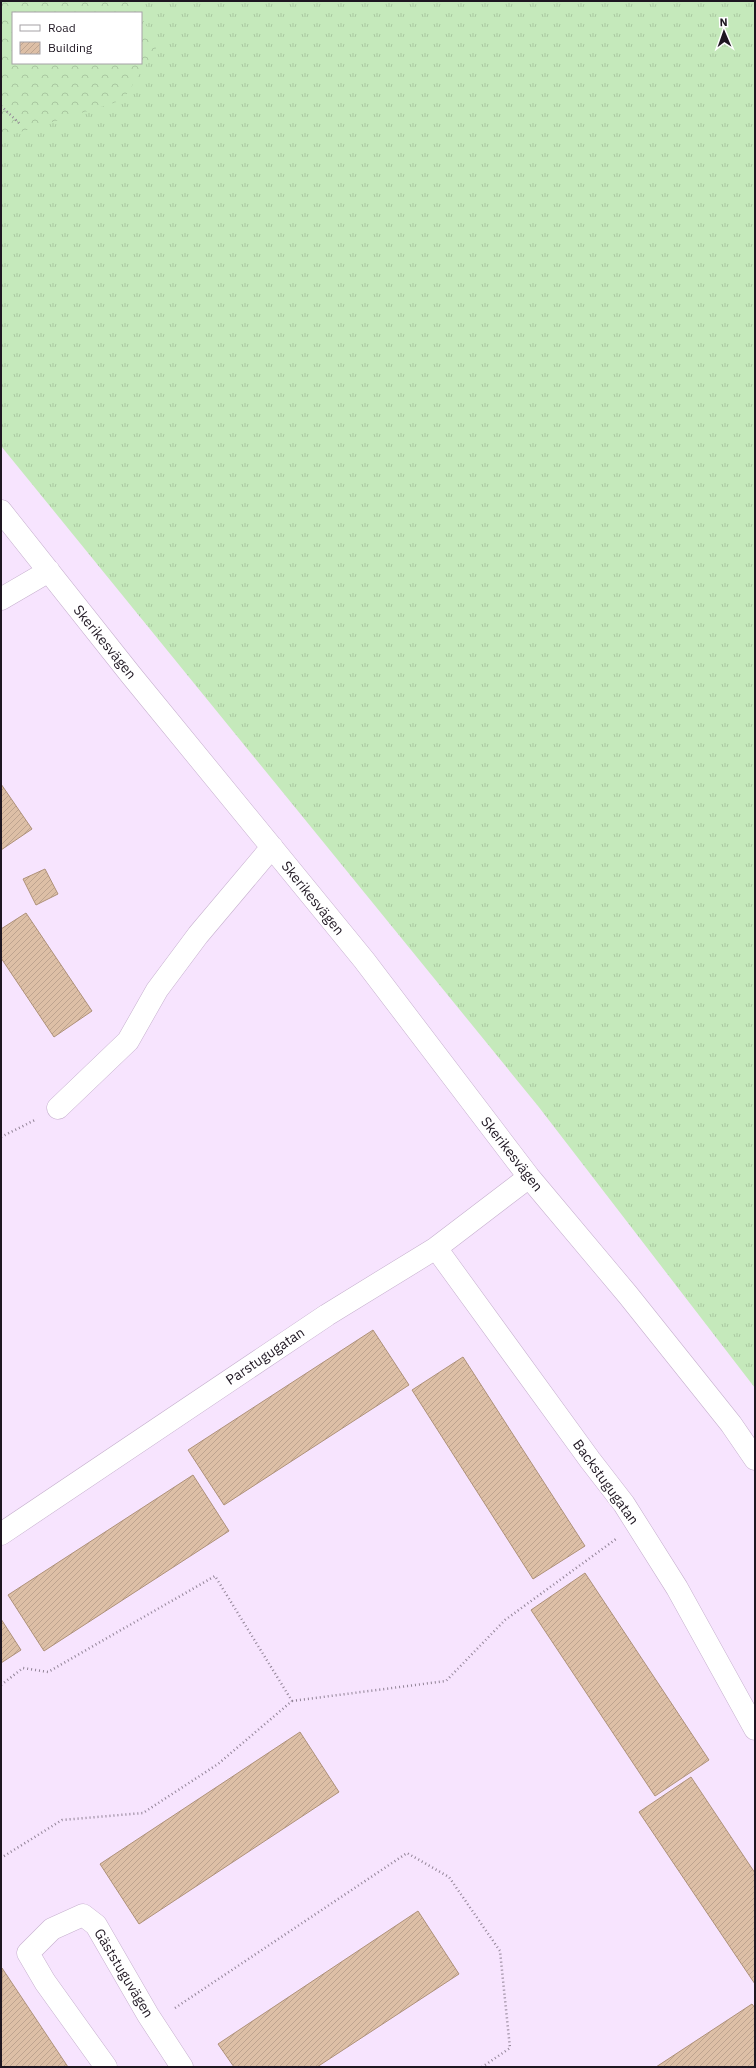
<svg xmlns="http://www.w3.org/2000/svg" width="756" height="2068" font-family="'IBM Plex Sans',sans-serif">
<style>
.grass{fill:url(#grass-tufts);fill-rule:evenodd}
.forest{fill:url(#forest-crowns)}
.building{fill:url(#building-hatch);stroke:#ae9179}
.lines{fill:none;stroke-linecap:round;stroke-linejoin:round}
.minor-casing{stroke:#c6b0ce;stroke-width:23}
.path{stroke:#918396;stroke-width:2.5;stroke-dasharray:1 3;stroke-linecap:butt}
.minor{stroke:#fff;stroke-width:22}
.labels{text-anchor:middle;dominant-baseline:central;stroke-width:4;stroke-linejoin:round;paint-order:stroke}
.street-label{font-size:14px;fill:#1e1621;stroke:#fff}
</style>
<defs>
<pattern id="grass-tufts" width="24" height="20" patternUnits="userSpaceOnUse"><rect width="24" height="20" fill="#c5e9bb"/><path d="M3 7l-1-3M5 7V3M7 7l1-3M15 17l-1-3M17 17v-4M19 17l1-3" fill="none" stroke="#a9c7a0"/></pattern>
<pattern id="forest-crowns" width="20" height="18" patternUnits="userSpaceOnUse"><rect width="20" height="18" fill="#c5e9bb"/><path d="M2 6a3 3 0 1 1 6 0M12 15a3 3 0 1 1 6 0" fill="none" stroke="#a9c7a0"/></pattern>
<pattern id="building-hatch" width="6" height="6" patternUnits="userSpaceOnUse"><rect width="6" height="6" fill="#ddbfa6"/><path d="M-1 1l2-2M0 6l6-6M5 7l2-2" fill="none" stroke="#bda38f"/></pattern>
</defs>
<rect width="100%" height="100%" fill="#f7e4fe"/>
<!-- grass -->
<path class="grass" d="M1,1H755V1388L538,1106L1,446ZM13,13H141V63H13Z"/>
<!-- forest -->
<path class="forest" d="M1,1H131L138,13H13V63H141V17L158,45L123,100L1,138Z"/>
<!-- building -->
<path class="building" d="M1,784L32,829L1,850Z
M45,869L58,894L36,905L23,879Z
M26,913L92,1011L54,1037L1,958V929Z
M373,1330L409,1385L224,1505L188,1450Z
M463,1357L585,1546L533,1579L412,1390Z
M193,1475L229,1531L44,1651L8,1595Z
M585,1573L709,1760L655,1796L531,1610Z
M1,1619L21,1650L1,1663Z
M300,1732L339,1792L139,1924L100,1864Z
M691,1777L755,1873V1984L639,1812Z
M418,1911L459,1974L317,2067H234L218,2044Z
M2,1968L68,2067H1Z
M752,2004L755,2008V2067H656Z"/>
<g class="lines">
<!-- minor casing -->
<g class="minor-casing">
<path id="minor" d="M1,511L131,675L364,960L529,1177L628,1295L731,1424L755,1459
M1,599L49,571
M58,1108L128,1041L157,990L198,935L272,847
M436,1248L590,1460L624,1504L677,1588L755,1729
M1,1534L327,1315L436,1248L529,1177
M106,2067L45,1982L28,1953L52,1929L83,1915L96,1925L148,2015L182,2067"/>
</g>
<!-- path -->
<path class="path" d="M1,106L21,125
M1,1137L35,1120
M1,1685L23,1668L48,1672L215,1576L292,1701L218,1764L143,1813L62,1820L1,1858
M292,1701L446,1681L505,1620L616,1539
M175,2008L407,1853L449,1877L500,1951L510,2048L482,2067"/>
<!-- minor -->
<use href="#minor" class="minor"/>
</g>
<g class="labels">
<!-- street labels -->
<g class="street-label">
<text transform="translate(105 642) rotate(51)">Skerikesvägen</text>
<text transform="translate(313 898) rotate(51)">Skerikesvägen</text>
<text transform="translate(512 1154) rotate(52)">Skerikesvägen</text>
<text transform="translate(265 1356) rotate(-34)">Parstugugatan</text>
<text transform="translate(606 1482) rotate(54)">Backstugugatan</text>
<text transform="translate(124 1973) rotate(59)">Gäststuguvägen</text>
</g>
</g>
<!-- border -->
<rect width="756" height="2068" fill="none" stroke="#1e1621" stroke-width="4"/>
<!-- legend -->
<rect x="12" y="12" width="130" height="52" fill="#ffffff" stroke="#a5a2a6"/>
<rect x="20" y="25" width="20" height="6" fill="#ffffff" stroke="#a5a2a6"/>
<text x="48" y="32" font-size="12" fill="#1e1621">Road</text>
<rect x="20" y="42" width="20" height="12" fill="url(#building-hatch)" stroke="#a5a2a6"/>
<text x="48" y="52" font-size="12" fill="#1e1621">Building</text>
<!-- north arrow -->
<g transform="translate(724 32) rotate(358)" stroke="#ffffff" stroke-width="3" paint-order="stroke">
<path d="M0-3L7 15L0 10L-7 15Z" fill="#1e1621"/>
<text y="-6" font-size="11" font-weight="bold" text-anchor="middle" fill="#1e1621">N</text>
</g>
</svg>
